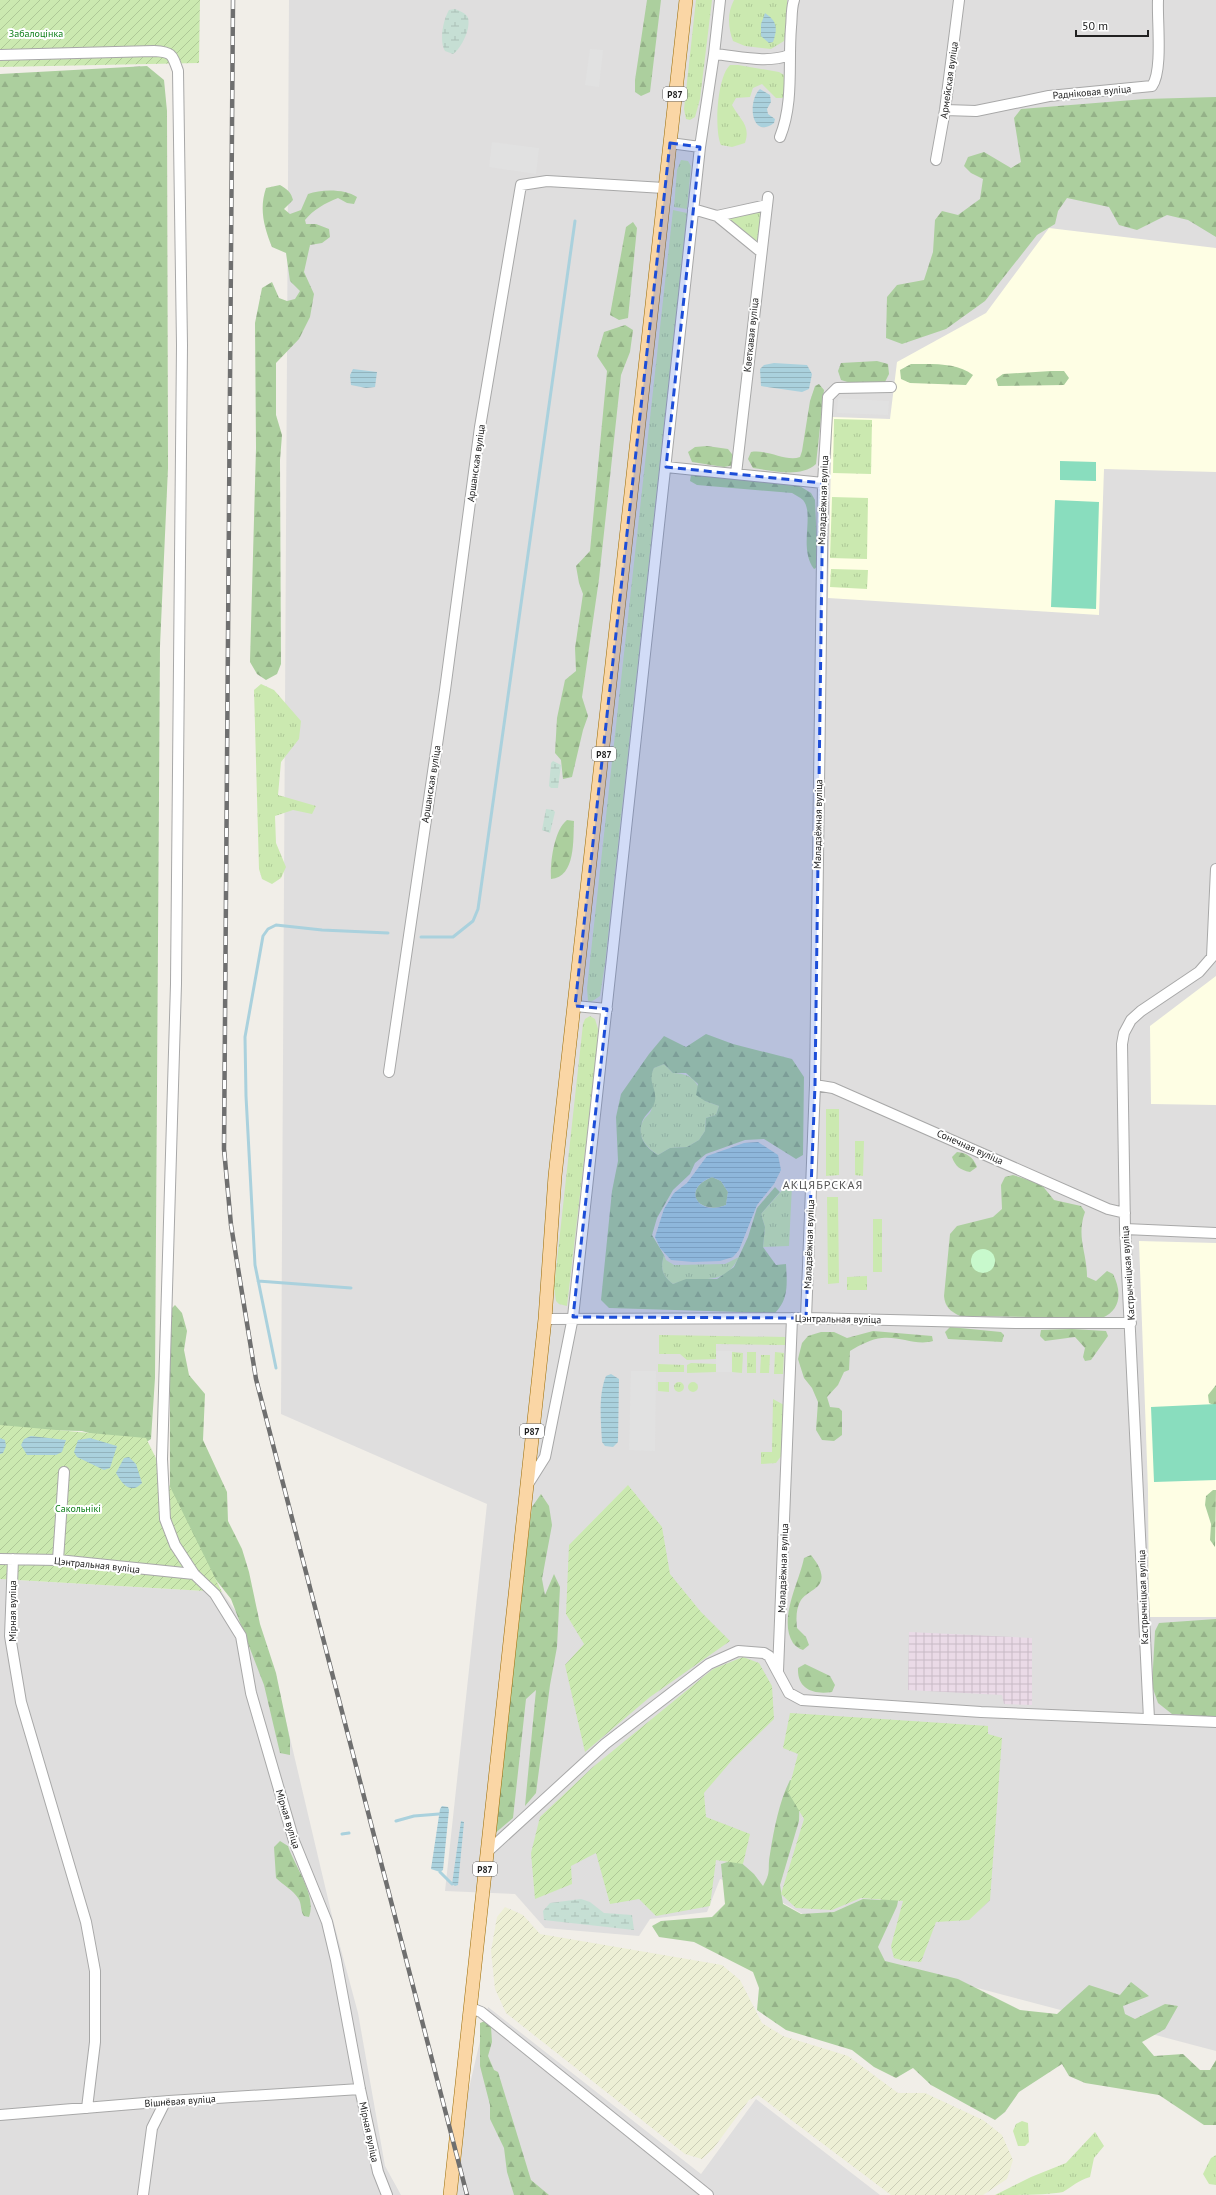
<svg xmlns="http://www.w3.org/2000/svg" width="1216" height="2195" font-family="'PT Sans',sans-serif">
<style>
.residential{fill:#dfdede}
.industrial{fill:url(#industrial-grid)}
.education{fill:#fefee4}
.farmland{fill:url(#farmland-furrows)}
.grass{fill:url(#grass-tufts)}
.forest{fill:url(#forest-firs);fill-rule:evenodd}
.wetland{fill:url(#wetland-marsh)}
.park{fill:#c8f9cc}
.garden{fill:url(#garden-furrows)}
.pitch{fill:#89ddbe}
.parking{fill:#e1e1e1}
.water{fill:url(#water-rules);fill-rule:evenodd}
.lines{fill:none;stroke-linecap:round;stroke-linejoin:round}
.stream{stroke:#aad1dd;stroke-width:3}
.minor-casing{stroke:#a8a8a8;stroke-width:12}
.major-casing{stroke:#9a6b04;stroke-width:14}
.minor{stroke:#fff;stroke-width:10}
.major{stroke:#fad6a5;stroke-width:13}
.rail-casing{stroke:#6f6f6f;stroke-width:4.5}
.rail{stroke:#fff;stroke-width:3;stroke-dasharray:9;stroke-linecap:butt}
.marked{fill:#1d4ed8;fill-opacity:0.2;stroke:#1d4ed8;stroke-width:3;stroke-dasharray:8 5;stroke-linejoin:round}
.labels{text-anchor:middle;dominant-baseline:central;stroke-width:4;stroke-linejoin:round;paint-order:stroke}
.shield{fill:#fff;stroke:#646464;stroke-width:1}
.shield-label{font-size:9px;font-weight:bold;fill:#212121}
.park-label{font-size:10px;fill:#0f801a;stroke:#fff}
.street-label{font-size:10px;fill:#212121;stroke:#fff}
.quarter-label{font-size:12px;letter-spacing:1px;fill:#545454;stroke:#fff}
</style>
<defs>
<pattern id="industrial-grid" width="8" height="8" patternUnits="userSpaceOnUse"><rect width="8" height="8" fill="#eadae7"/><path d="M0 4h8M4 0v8" fill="none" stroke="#c8bbc6"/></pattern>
<pattern id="farmland-furrows" width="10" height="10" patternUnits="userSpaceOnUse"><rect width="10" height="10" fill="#edefd5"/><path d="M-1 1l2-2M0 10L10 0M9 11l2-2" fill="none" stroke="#cbcdb7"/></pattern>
<pattern id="grass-tufts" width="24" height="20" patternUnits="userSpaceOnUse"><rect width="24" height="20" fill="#cbe9b0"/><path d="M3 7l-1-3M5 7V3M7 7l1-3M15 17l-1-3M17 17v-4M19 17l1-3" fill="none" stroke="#aec897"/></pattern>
<pattern id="forest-firs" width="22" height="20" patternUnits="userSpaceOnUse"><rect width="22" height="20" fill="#accf9e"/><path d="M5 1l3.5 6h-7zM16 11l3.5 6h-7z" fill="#94b188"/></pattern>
<pattern id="wetland-marsh" width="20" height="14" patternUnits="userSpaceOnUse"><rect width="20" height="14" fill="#c6dfd4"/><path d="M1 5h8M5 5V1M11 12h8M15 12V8" fill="none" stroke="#aabfb6"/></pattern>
<pattern id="garden-furrows" width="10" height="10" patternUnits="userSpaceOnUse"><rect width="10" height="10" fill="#cbe9b0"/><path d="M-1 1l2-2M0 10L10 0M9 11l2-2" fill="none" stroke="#aec897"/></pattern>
<pattern id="water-rules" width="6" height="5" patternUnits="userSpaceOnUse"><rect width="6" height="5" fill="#aad1dd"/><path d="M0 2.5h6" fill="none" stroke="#92b3bd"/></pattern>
</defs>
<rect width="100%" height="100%" fill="#f1eee8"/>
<!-- residential -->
<path class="residential" d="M289,0H1216V2051L894,1966L771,1896L720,1879L707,1912L650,1919L639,1936L545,1928L515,1894L445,1891L487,1504L281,1414Z
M0,1579L222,1592L272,1662L333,1920L358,2013L385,2166L401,2195H0Z
M488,2007L701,2174L756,2099L880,2195H444Z"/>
<!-- industrial -->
<path class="industrial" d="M909,1632L1032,1638V1705L1004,1704L1002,1695L908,1690Z"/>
<!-- education -->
<path class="education" d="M1049,228L1216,248V472L1104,469L1099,615L828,598L832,417L890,419L897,362L986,313Z
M1216,976V1105L1151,1104L1150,1026Z
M1139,1241L1216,1243V1617H1149L1148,1490Z"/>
<!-- farmland -->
<path class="farmland" d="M505,1907L523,1915L540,1934L722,1965L740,1980L762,2023L783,2036L848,2056L898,2093H925L983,2120L1002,2135L1013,2160L1007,2179L983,2195H891L758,2095L749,2100L713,2149L702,2159L685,2154L506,2013L495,1989L491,1951L497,1917Z"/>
<!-- grass -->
<path class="grass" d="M696,0H712L700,99L695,117L690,120L686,119L684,109Z
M734,0H787V23L784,41L771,49L745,46L733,41C728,27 727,13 734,0Z
M730,65H738L779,72L784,75L786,86L784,98H776L762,84L753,88L750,97L736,98L732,105C740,120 751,125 745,143L732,147L721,145C714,130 717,77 730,65Z
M681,160L688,161L691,166L687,209L674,207L677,170Z
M673,210L687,213L679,287L605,964L600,996L591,1002L588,1001L587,988Z
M759,210L763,215L759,239L754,242L725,217Z
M834,419L872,420L871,474L833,473Z
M832,497L868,498L867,559L830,558Z
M831,569L868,570L867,589L830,587Z
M261,684L274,690L301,721L299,739L281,762L278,795L316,806L312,814L293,810L275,816L276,843L286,867L281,878L272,884L262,879L259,869L254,690Z
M590,1016L595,1019L598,1029L597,1049L567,1306L559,1304L556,1301L554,1288L583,1024L585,1019Z
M664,1064L673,1073C695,1074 697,1083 705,1101L719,1106L716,1115L706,1118L705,1131L699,1140L687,1147L670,1148L658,1155C647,1148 635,1135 643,1121C645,1117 649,1115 651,1111C654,1100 654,1087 650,1077L654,1068Z
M826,1109H839V1175L826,1176Z
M855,1141H864L863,1176L855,1175Z
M792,1186L789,1246L763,1247L765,1227L761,1214L785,1187Z
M827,1197H838L839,1283L828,1284Z
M873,1219H882V1272H873Z
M664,1255L666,1260L674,1265L725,1264L739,1257C722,1290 701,1273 673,1284C662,1275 660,1269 664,1255Z
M867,1276V1290H847V1277Z
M659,1335L786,1337V1345L716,1344V1359L687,1360L680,1354H659Z
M732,1352L743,1353L742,1373L732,1372Z
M747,1352H756V1373H747Z
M775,1352L784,1353L783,1374H774Z
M761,1355H770L769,1373H760Z
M691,1363L716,1364V1372L687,1373V1365Z
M658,1364L684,1365V1372H658Z
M674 1387a5 5 0 1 1 10 0a5 5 0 1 1-10 0Z
M688 1387a5 5 0 1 1 10 0a5 5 0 1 1-10 0Z
M658,1382H669V1392L658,1391Z
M773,1399L784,1405L782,1455L776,1463L761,1464V1452H772Z
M1022,2121L1028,2123L1029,2142L1025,2146H1018L1013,2131L1016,2124Z
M1095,2132L1104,2146L1094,2158L1090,2177C1077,2181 1073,2186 1063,2192C1048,2195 1013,2195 995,2195L1031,2177L1066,2163Z
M1216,2155V2185L1209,2184L1203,2174L1211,2158Z"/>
<!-- forest -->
<path class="forest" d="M647,0H661L650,92L641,96L635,92V80Z
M147,66L164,80L167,111L168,468L160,646L155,1378L151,1439L139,1447L82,1431L0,1429V74Z
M1216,97V237L1188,220L1167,215L1137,230L1119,225L1109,207L1067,198L1058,211L1055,224L1037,235L985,301L946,329L902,344L886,338L887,297L897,285L924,280L933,252L935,220L942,211L958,215L980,199L983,179L971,173L964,166L968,157L984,152L1011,168L1021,162L1014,118L1021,109L1145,99Z
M280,185C287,189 291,192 293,200L284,209L290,214L301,210L308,194C322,189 345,189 357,197L354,204L347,203L338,198C325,203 313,210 305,220L306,224H316L329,229L330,237L322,243L310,245L304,272L314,294L310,317L299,339L276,363V415L282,435L280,460L281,664L277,674L266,680L257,674L250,662L256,448L255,323L262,288L272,282L279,298L287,301L295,299L300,291L290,281L286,253L272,247C264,227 259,209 266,188Z
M633,222L637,228L628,318L619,320L610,315L626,227Z
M625,325L633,330L630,352L621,375L599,579L582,697L588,716L583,730L572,777L563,779L561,760L555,753L557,718L565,680L576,671L575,648L583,594L579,583L576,566L590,551L607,371L597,356L604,332Z
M877,361L888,364L889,374L885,382C871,385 854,385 841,380L838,371L841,363Z
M911,364C931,364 957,362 973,375L966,385L910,383L901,379L900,370Z
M1051,371H1064L1069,378L1064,385L998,386L996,379L1003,374Z
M819,384L824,390L816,464C801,478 773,471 753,468L748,459L751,452C768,449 786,462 800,457L802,451L810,401L815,386Z
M707,446L728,449L735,458L734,465L724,467L692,462L688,452L695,447Z
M699,474L798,485L811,493L815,500L818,567L814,569C798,548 815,514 803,500C800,497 795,495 792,493L697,485L690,481L691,475Z
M567,820L574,821C573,839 576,877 551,879C550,863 554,830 567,820Z
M706,1034L733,1044L792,1059L804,1077L803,1155L796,1159L764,1139L745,1140L706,1154L695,1163L690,1174L673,1190L657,1218L652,1235L664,1255C660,1269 662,1275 673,1284L686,1279H717L734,1267L748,1237L757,1208L775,1187L780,1192L761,1214L765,1227L763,1247L776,1265L786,1264C787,1283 789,1299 775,1313L609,1308L601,1300L612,1191L618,1161L616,1117L621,1094L649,1054L664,1036L686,1047ZM664,1064L673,1073H686L698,1084L696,1095L705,1101L719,1106L716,1115L706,1118L705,1131L699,1140L687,1147L670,1148L658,1155C646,1148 637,1137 642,1122C645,1114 653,1110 655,1101C657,1087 647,1083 654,1068Z
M957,1152C967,1153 973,1157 977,1167L970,1172C960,1170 955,1166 952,1157Z
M1013,1175L1041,1184L1054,1200L1081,1206L1085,1212C1076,1237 1087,1252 1087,1277L1096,1281L1107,1271L1113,1274C1122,1292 1121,1310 1102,1318L960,1316C950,1311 945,1307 944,1296L950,1234L957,1226L993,1217L1002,1209L1001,1185L1005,1177Z
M712,1177L721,1181L728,1192L726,1205C699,1216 680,1190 712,1177Z
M175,1305L182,1313L187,1331L184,1350L189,1375L205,1394L203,1440L227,1492L228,1521L242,1549L249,1572L260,1624L276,1673L290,1740V1755L280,1753L264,1685L231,1599L209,1571L170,1509V1310Z
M950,1327L1001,1332L1004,1335L1002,1342L948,1339L945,1332Z
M1072,1329L1106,1331L1108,1336L1091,1360L1085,1361L1083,1357L1085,1348L1075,1337L1045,1341L1040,1336L1041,1330Z
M873,1331L932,1336L933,1341C916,1346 900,1336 882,1338C871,1339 860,1345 850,1351L849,1370L844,1372L838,1385L827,1397L830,1407L839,1408L842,1411V1435L834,1441L822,1440L816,1430L818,1402L812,1388L804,1378L798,1359L802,1343L808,1336L821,1332H834L847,1338Z
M1216,1385V1406L1209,1403L1208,1395Z
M1213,1490H1216L1215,1547L1210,1540L1211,1524L1205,1505L1206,1496Z
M541,1494L549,1506L552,1525L542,1579L545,1595L554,1574L560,1587L557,1647L550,1685L536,1793L525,1806L536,1690L526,1699L513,1818L493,1835L502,1738L532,1507Z
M811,1555C817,1563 827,1576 818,1586C813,1591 805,1594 801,1600C796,1608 796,1618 797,1628L806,1637L809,1645L803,1650C800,1649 795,1646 793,1643C778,1619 799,1583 804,1558Z
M1216,1619V1717L1172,1714L1158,1703L1152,1686L1155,1631L1159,1623Z
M805,1664L830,1676L835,1685L832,1692C813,1695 797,1689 798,1668Z
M790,1780L800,1783L799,1821L780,1885L783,1904L801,1914L834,1912L863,1899L881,1900L887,1876L913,1827L897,1906L878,1947L885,1961L958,1979L1020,2010L1057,2014L1089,1985L1120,1995L1131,1982L1149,1996L1123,2006L1125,2014L1135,2019L1165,2004L1178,2006L1165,2029L1142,2042L1154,2056L1183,2054L1200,2070H1210L1216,2060V2125H1204L1159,2095L1085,2083L1069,2076L1062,2064L1019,2092L1005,2112L995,2120L931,2085L913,2068L896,2078L874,2067L852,2050L786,2030L757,2010L759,1988L753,1972L694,1942L659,1937L652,1926L661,1921L712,1917L725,1904L721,1864L737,1859L754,1874L763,1886C772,1871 767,1869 770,1854C774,1829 779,1802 790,1780Z
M280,1841L288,1846C295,1867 317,1895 309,1917L304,1916C300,1911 302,1903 298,1898C293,1890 283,1885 276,1878L274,1847Z
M485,2021L491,2027L492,2042L488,2056L494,2070L498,2072L531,2180L549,2195H514L507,2172L504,2148L490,2119V2105L480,2066V2023Z"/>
<!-- wetland -->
<path class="wetland" d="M455,9C460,11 466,13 468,18C471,29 461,49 453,54L445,51C439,41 443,20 449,10Z
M553,761L561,765L558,788H551L549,786L551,763Z
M546,809L553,810L555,812L550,833L542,830Z
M581,1899L590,1902L604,1913L632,1915L634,1930L544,1920L543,1911L550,1903Z"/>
<!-- park -->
<path class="park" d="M971 1261a12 12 0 1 1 24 0a12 12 0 1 1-24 0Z"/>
<!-- garden -->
<path class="garden" d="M0,0H200L199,63L0,67Z
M0,1425L146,1438L222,1592L0,1579Z
M628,1485L662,1527L670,1574L701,1612L730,1641L650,1697L585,1752L565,1665L584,1644L566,1614L569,1545Z
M743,1657L759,1663L772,1686L774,1719L733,1759L704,1793L706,1817L750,1834L743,1864L716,1860L710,1906L656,1916L639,1899L610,1904L596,1853L571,1866L572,1884L535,1899L531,1853L540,1817L593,1767L713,1669Z
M790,1713L988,1726V1734L1002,1738L990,1900L969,1920L936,1922L921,1962L905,1961L894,1958L891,1946L903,1901L861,1898L832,1910L796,1908L781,1894L804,1819L788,1792L798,1754L783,1748Z"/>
<!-- pitch -->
<path class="pitch" d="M1060,461L1096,462V481L1060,480Z
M1055,500L1099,502L1096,609L1051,607Z
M1216,1404V1480L1154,1482L1151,1407Z"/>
<!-- parking -->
<path class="parking" d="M590,49L603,50L599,87L585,85Z
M492,142L539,148L536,174L489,167Z
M838,398L889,401L888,415L837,413Z
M716,1351H732V1372H716Z
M631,1371H656L655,1451L629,1450Z"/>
<!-- water -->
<path class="water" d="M765,13C777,21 778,28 773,42L769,43L761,36V24Z
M760,89L770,95L771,102L767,109L768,114L775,119L774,123C751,140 747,101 760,89Z
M774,363L807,365L812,374L809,389L802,392L761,386L760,369L764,365Z
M353,369L377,372L375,387L366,388L351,385L350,375Z
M758,1142L778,1155L781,1170L774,1184L757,1205L739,1250L733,1257L720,1261L693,1262L671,1260L660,1248L655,1237L664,1209L674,1193L687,1183L707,1156L744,1143ZM712,1177L721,1181L728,1192L726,1205C699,1217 680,1189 712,1177Z
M611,1374L619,1379L618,1442L613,1447L605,1446L602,1442C601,1422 598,1395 606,1376Z
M31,1436L66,1440L62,1452L56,1455H27L21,1445L24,1439Z
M0,1438L5,1440L6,1446L3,1453L0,1454Z
M90,1438L117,1446L110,1468L104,1470L77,1457L74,1452L78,1440Z
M129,1457L136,1464L142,1483C131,1495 122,1484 116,1473L124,1458Z
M442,1806L448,1807L449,1810L443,1870L440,1872L431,1869L440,1809Z
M461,1821L464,1822L458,1885L455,1886L452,1884Z"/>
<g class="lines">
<!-- stream -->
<path class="stream" d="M421,937H453L473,921L478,909L575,221
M258,1281L351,1288
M276,1368L255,1265L246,1096L245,1037L263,936L268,929L276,925L322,930L388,933
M396,1821L414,1816L439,1814
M342,1834L349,1833
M440,1872L452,1884"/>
<!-- minor casing -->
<g class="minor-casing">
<path id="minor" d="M714,54C738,56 767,64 789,55
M0,55L154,51C172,52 172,54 178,71L182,345L176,984L162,1459L165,1519L175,1545L194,1574L215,1594L241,1636L251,1693L294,1841L327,1922L336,1960L360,2089L378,2172L387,2195
M945,110L976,111L1049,96L1152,86C1163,71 1157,21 1158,0
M780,137C794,102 788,64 791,27C792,19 791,9 794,0
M670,143L700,147
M936,160L945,110L959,0
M693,209L717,216L767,205
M717,216L761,252
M666,467L823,483
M736,474L768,197
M575,1006L607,1009
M389,1072L445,690L480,427L521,185L547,181L664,188
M815,1085L833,1088L1108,1209L1125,1213
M1125,1229L1216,1233
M806,1318L815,1085L823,483L828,397L837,388L891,387
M545,1319L806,1318L1015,1323H1131
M528,1484L545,1457L573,1317L700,147L714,54L720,0
M0,1559L58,1560L194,1574
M13,1559L10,1636L21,1702L86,1922L95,1971V2042L87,2108
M58,1560L64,1472
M778,1671L792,1318
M1149,1719L1125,1229L1122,1044L1124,1033L1131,1020L1141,1011L1199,972L1212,957L1216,869
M487,1852L605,1744L709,1664L738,1651L764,1653L769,1656L789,1693L802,1700L981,1712L1216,1722
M471,2008L481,2012L708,2195
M0,2115L169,2101L360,2089
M143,2195L152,2128L165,2102"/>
</g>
<!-- major casing -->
<g class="major-casing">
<path id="major" d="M450,2195L545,1319L555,1176L686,0"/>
</g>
<!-- minor -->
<use href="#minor" class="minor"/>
<!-- major -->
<use href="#major" class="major"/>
<!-- rail casing -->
<g class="rail-casing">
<path id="rail" d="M233,0L224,1149L231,1225L256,1379L467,2195"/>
</g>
<!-- rail -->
<use href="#rail" class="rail"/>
</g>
<!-- marked area -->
<path class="marked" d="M670,143L700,147L666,467L823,483L815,1085L806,1318L573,1317L607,1009L575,1006Z"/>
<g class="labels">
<!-- shield labels -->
<g class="shield">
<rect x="663" y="87" width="24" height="14" rx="3"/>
<rect x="592" y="747" width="24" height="14" rx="3"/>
<rect x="520" y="1424" width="24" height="14" rx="3"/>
<rect x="473" y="1862" width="24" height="14" rx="3"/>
</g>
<g class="shield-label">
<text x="675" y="94">Р87</text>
<text x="604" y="754">Р87</text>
<text x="532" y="1431">Р87</text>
<text x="485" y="1869">Р87</text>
</g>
<!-- park labels -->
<g class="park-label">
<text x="36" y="33">Забалоцінка</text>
<text x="78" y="1508">Сакольнікі</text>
</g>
<!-- street labels -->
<g class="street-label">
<text transform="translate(949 80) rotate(-82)">Армейская вуліца</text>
<text transform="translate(1092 92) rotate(-5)">Радніковая вуліца</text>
<text transform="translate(751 335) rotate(-84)">Кветкавая вуліца</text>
<text transform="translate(476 463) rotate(-82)">Аршанская вуліца</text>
<text transform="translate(823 500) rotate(-88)">Маладзёжная вуліца</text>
<text transform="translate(431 784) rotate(-81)">Аршанская вуліца</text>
<text transform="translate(818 824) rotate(-89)">Маладзёжная вуліца</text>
<text transform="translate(970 1147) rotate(24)">Сонечная вуліца</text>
<text transform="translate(809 1244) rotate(-88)">Маладзёжная вуліца</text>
<text transform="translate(1128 1273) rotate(-94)">Кастрычніцкая вуліца</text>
<text transform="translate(838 1319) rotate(1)">Цэнтральная вуліца</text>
<text transform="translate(97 1565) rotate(6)">Цэнтральная вуліца</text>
<text transform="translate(783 1568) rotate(-88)">Маладзёжная вуліца</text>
<text transform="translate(1143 1597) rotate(-92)">Кастрычніцкая вуліца</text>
<text transform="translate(12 1611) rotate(-90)">Мірная вуліца</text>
<text transform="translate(288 1819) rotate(73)">Мірная вуліца</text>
<text transform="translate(180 2101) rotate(-4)">Вішнёвая вуліца</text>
<text transform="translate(369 2132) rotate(78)">Мірная вуліца</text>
</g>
<!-- quarter labels -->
<g class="quarter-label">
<text x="823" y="1184">АКЦЯБРСКАЯ</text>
</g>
</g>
<!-- scale -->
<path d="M1076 30v6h72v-6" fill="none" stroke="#212121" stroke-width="2"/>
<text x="1082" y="30" font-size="12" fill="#212121" stroke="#ffffff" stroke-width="3" paint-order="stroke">50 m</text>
</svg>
